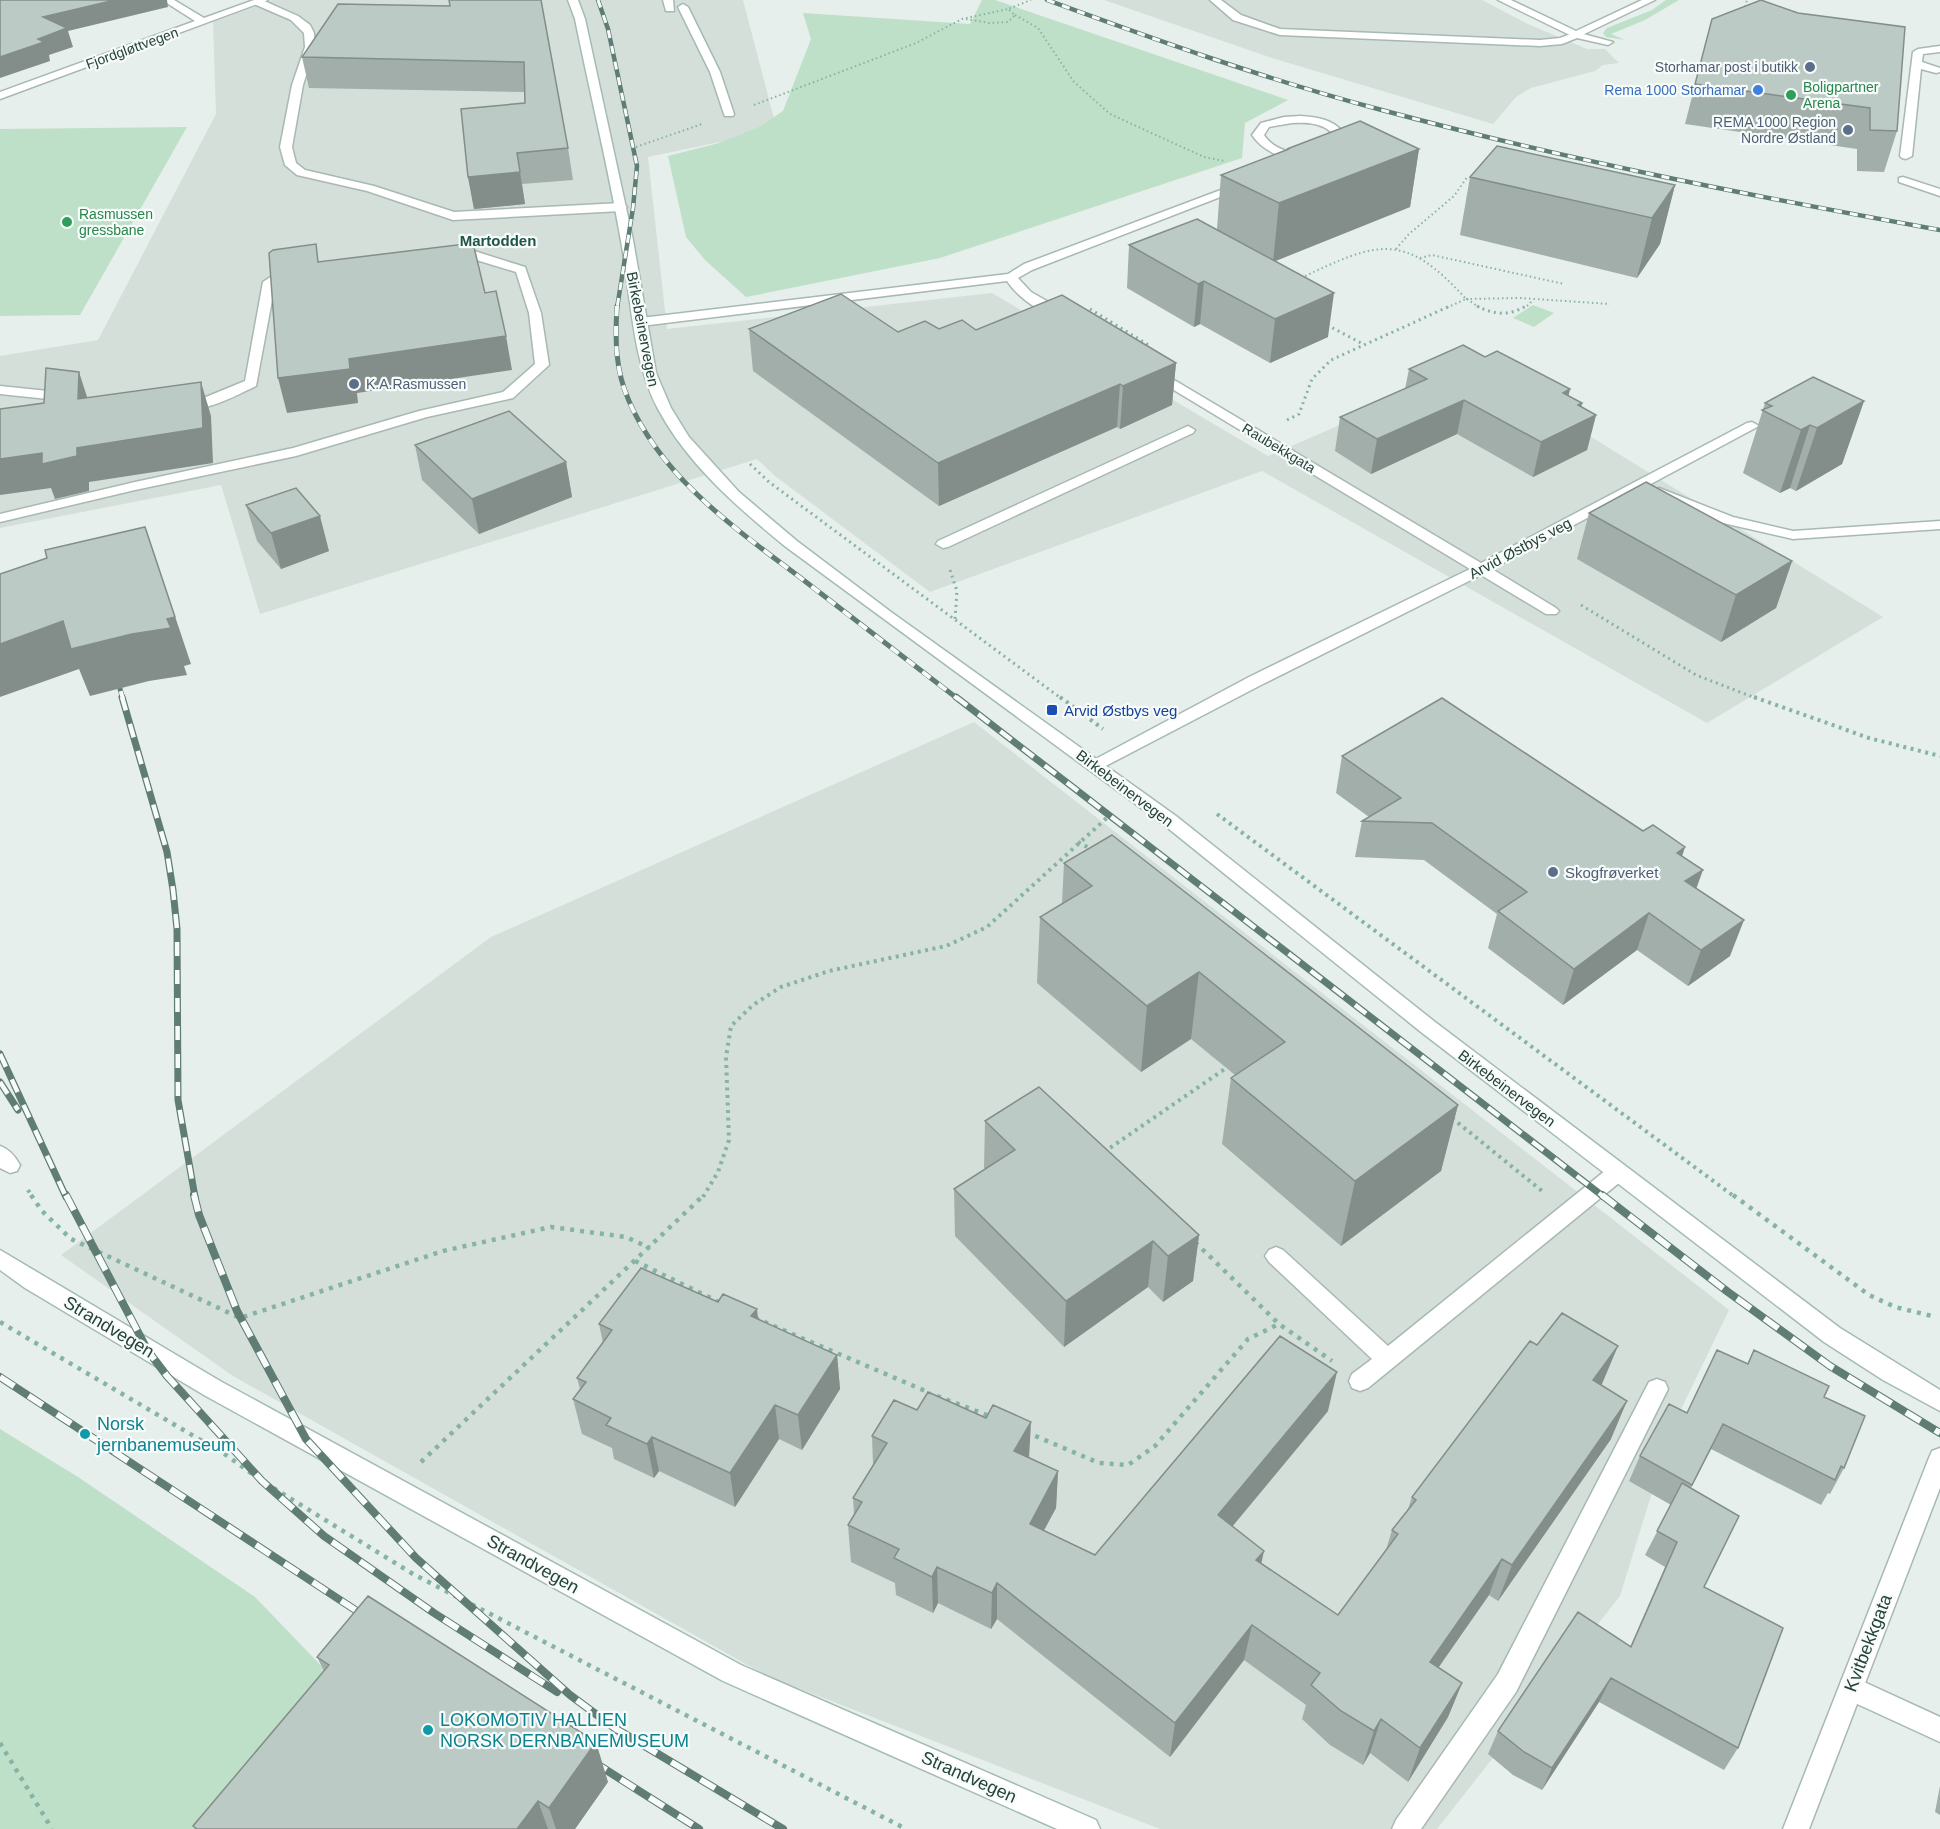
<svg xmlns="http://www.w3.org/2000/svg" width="1940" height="1829" font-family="Arial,sans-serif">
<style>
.built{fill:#d4dfda}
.green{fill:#bfe0c8}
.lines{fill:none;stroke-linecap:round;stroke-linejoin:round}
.lane-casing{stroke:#a8b8b2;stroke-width:3}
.street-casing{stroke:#a8b8b2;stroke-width:3}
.secondary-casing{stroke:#a4bbb3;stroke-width:3}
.path-far3{stroke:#86b3a5;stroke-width:2;stroke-dasharray:1.5 3;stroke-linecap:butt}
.path-far2{stroke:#86b3a5;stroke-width:3;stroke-dasharray:2 4;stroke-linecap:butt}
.path-far1{stroke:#86b3a5;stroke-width:4;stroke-dasharray:3 4.5;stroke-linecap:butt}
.path{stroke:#86b3a5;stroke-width:4.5;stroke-dasharray:4 6;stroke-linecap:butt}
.lane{fill:#fff;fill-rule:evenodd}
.street{fill:#fff;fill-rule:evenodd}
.secondary{fill:#fff;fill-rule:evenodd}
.rail-far3-casing{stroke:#5f7d75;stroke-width:4.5}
.rail-far2-casing{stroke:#5f7d75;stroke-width:5}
.rail-far1-casing{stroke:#5f7d75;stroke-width:7}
.rail-casing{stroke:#5f7d75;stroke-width:8}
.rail-far3{stroke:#f7fbf9;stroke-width:3;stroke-dasharray:8;stroke-linecap:butt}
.rail-far2{stroke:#f7fbf9;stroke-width:4;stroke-dasharray:10;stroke-linecap:butt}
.rail-far1{stroke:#f7fbf9;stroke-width:4.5;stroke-dasharray:14;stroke-linecap:butt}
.rail{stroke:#f7fbf9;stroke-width:6;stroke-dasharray:17;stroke-linecap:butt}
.wall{fill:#a1aea9}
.shaded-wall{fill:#838d89}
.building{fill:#bbcac4;stroke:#838d89;stroke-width:1.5}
.service-dot{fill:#5c6f8a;stroke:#f7fbf9;stroke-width:2}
.shop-dot{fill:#3f7fe0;stroke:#f7fbf9;stroke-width:2}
.leisure-dot{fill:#2e9e5b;stroke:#f7fbf9;stroke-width:2}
.transit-dot{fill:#1a4fb4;stroke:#f7fbf9;stroke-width:2}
.culture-dot{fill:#0f9aa8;stroke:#f7fbf9;stroke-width:2}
.labels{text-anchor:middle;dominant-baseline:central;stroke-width:4.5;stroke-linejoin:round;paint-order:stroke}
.far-street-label{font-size:14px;fill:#24423a;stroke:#f7fbf9}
.far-service-label{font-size:14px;fill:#4e5e75;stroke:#f7fbf9;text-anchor:end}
.far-leisure-label{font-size:14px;fill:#27864d;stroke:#f7fbf9;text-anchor:start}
.far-shop-label{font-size:14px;fill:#366cbe;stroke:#f7fbf9;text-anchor:end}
.far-quarter-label{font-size:15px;font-weight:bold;fill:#1f5548;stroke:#f7fbf9}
.street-label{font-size:15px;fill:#24423a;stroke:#f7fbf9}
.transit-label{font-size:15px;fill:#164399;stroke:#f7fbf9;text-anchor:start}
.service-label{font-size:15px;fill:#4e5e75;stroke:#f7fbf9;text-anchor:start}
.near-street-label{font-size:18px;fill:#24423a;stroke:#f7fbf9}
.near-culture-label{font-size:18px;fill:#0d838f;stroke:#f7fbf9;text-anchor:start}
</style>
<rect width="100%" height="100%" fill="#e6efeb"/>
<!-- built -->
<path class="built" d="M273,0H743L777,130L648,157L667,329L992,293L1268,456L1476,366L1883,617L1707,723L1262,471L930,592L775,476L757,459L260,614L221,485L0,528V356L98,340L216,114L213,22Z
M1104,0H1482L1528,24L1587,49H1605L1619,63L1603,65L1595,71L1531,88L1516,97L1493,124L1272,58Z
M974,722L1729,1310L1672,1428L1620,1596L1437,1829H1160L767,1676L233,1376L61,1255L491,937Z"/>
<!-- green -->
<path class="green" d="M982,0H995L1288,100L1245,123L1242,158L940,258L746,297L705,260L686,237L668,156L719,143L759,127L783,111L811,39L803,13L970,24Z
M1666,0H1679L1645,20L1611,34L1625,40L1606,37L1603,33L1607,28L1652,10Z
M187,127L80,315L0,316V129Z
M1533,305L1554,313L1534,327L1513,318Z
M0,1429L78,1477L255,1597L332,1677L211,1829H0Z"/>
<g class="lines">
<!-- lane casing -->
<g class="lane-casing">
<path id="lane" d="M254,0H262L298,16L310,25L314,33L315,47L303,85L292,147L296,163L305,170L374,186L454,212L621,203L627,207L621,211L453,220L367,191L297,175L285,165L280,147L292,85L305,47L304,33L291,20L254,4Z
M663,0H673L674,11H666Z
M1210,0H1221L1241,15L1280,29L1540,40L1560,38L1576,32L1613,42L1608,45L1577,38L1562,44L1540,46L1280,35L1233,20Z
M683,4L688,7L720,72L734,114L733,116H725L724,114L710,72L678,7Z
M1940,46V52L1923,54L1922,62L1940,68V72L1936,73L1921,69L1912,156L1906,159L1902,158L1900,156L1913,52L1918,49Z
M1903,177L1940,189V196L1899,182V178Z
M474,251L525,267L541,313L549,365L513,398L427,417L296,456L135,490L0,522V514L135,482L293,448L419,411L503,392L535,364L529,313L516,272L473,259L452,261L446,257L452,253Z
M294,270L300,274L298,277L285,278L275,284L256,386C235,396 203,414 179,408L177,405L179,402L206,397L245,381L263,282L278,272Z
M0,386L67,393L74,397L67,401L0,394Z
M1188,426L1195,430L1193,433L948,547L943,548L936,544L938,541Z
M1659,488L1733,517L1793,531L1940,521V529L1793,539L1723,523L1654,495L1652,492Z
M0,1146C9,1149 15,1156 20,1165L17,1171L10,1173L0,1168Z
M1618,1164L1625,1166L1628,1172L1625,1178L1368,1388L1360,1391L1352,1388L1349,1381L1352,1374L1372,1359L1269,1262L1265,1256L1269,1250L1276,1247L1283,1250L1388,1346L1611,1166Z
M1657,1379L1665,1382L1668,1389L1516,1692L1421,1829H1392L1396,1820L1498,1674L1649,1382Z
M1851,1676L1940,1717V1742L1842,1697L1839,1688L1842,1679Z"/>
</g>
<!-- street casing -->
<g class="street-casing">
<path id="street" d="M162,0H174L204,18L254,0H268L0,99V92L195,21Z
M1498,0H1511L1576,31L1642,0H1655L1576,38Z
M1300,116C1321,117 1338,121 1349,140C1326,170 1272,165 1252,135L1261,123L1284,117ZM1292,123C1309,122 1328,123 1337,140C1320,160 1278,157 1264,135L1269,127Z
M1242,182L1246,183V187L1032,270L1018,278L1031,292L1066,312L1068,315L1062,319C1042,314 1018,298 1007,281L641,326L635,322L641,318L1008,274L1024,264Z
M1154,368L1481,563L1747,423L1752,422L1759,426L1492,569L1556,608L1559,611L1556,614H1546L1481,575L1261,685L1096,771L1090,770L1088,766L1090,762L1249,677L1470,569L1149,375L1147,372Z
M1940,1448V1488L1809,1829H1783L1929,1458L1932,1451Z"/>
</g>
<!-- secondary casing -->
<g class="secondary-casing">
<path id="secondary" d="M568,0H578L585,19L633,240L656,373L671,408L689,437L739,492L797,541L891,612L1176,816L1435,1022L1840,1328L1940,1390V1411L1883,1380L1824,1342L1421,1032L1164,825L786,547C737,507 688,465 658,409C632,360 631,295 621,241C608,167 590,93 575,19Z
M0,1250L220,1381L741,1665L1096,1820L1100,1829H1057L723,1681L204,1395L25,1288L0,1270Z"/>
</g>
<!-- path-far3 -->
<path class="path-far3" d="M1744,11L1747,0
M1015,15L1038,28L1074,82L1110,114L1204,157L1224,161
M966,19L989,23L1008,22L1015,15L1008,9L1031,0
M754,105L916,43L962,19L1008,9
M636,147L702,124
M1396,249L1409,234L1454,196L1468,176
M1420,258L1432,255L1564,284
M1301,278C1377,242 1404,230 1466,299L1446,308
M1466,299L1520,298L1610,304
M1467,299L1480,308
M1523,308L1530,304L1532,299"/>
<!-- path-far2 -->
<path class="path-far2" d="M1477,306C1494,315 1509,316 1526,306
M1090,309L1150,346
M1327,325L1363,344
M1287,420L1299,414L1312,379L1331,360L1450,306
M750,464L769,482L1062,699
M950,570L957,591L955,619
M1581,605L1696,675L1758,699"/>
<!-- path-far1 -->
<path class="path-far1" d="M1060,697L1103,729
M1754,697L1869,738L1940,756
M1217,814L1735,1197
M1078,842L1093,850
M1452,1118L1542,1191
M1104,1152L1229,1066
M28,1190L32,1197
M703,1197L718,1172L729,1140L726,1057L731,1026L753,1005L781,987L829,971L946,946L987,927L1110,815"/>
<!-- path -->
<path class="path" d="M31,1195L42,1211L71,1239L240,1318L443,1251L551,1227L626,1237L650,1248
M1733,1195L1869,1295L1895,1307L1936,1317
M1195,1242L1279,1324L1332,1361
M635,1261L721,1303
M755,1318L930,1393
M0,1322L226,1455L262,1481L413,1574L906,1829
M937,1396L992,1417
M1026,1432L1099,1463L1128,1465L1155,1446L1248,1339L1279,1324
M421,1462L704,1195
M0,1743L52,1829"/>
<!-- lane -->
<use href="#lane" class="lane"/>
<!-- street -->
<use href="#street" class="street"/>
<!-- secondary -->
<use href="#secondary" class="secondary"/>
<!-- rail-far3 casing -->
<g class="rail-far3-casing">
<path id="rail-far3" d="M598,0L608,29L637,166L633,208L617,308
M1047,0C1156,40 1265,79 1378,109C1563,159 1751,196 1940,230"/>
</g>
<!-- rail-far2 casing -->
<g class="rail-far2-casing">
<path id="rail-far2" d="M617,306C615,339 615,370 629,401C663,480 739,531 806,582C856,621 907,660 958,699
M115,672L123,699"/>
</g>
<!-- rail-far1 casing -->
<g class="rail-far1-casing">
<path id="rail-far1" d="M122,697L167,852L173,890L177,929L178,1100L195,1197
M956,697L1604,1197
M0,1054L66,1197
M0,1082L18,1110"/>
</g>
<!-- rail casing -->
<g class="rail-casing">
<path id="rail" d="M66,1195L148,1351L167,1376L262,1481L324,1536L434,1613L557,1692
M194,1195L199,1215L237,1311L306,1439L416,1558L570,1695L620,1732
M1602,1195L1728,1292L1830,1366L1940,1433
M0,1377L369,1619
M613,1727L783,1829
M592,1761L699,1829"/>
</g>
<!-- rail-far3 -->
<use href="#rail-far3" class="rail-far3"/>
<!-- rail-far2 -->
<use href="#rail-far2" class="rail-far2"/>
<!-- rail-far1 -->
<use href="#rail-far1" class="rail-far1"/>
<!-- rail -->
<use href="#rail" class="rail"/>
</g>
<!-- wall -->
<path class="wall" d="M541,0L568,148L573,180L522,184L525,204L474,209L468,177L525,103L524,92L309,88L302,57L450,6Z
M1761,0L1897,131L1884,172L1857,171V149L1685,124L1712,19Z
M1287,149H1419L1410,207L1275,261L1328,337L1270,363L1200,324L1194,327L1127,288L1129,245L1217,229L1221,175L1287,150Z
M1470,177L1675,185L1660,244L1637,278L1460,235Z
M749,329L898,332L939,329L976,330L1176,363L1172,405L1120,429L1117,427L939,506L753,371Z
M1485,357L1570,389L1568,396L1582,403L1581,407L1596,415L1587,450L1533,477L1457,434L1371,474L1335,451L1340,417L1405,389L1409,369Z
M1864,401L1842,464L1796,491L1790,488L1780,493L1743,473L1765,403Z
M415,445L566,462L572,497L479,534L422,480Z
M246,505L329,551L281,569L257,541Z
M1589,513L1792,561L1776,608L1721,642L1577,559Z
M1342,756L1643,831L1685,847L1682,856L1696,888L1730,956L1688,986L1637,950L1563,1005L1488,948L1497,914L1424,860L1355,857L1362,821L1369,817L1336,793Z
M1064,863L1458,1105L1441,1171L1341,1246L1222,1144L1231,1078L1235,1075L1191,1039L1141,1072L1037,983L1040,917L1062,903Z
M985,1121L1199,1235L1193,1281L1163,1302L1148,1287L1064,1347L955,1236L954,1189L986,1169L984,1168Z
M758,1319L837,1355L840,1389L802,1450L779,1439L735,1507L659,1471L654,1478L614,1459L612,1448L582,1434L573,1399L580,1389L577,1378L603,1343L599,1324Z
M1754,1350L1824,1397L1844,1468L1830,1494L1828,1493L1821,1505L1711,1449L1691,1488L1704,1587L1738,1748L1724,1770L1599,1702L1542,1790L1513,1775L1488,1754L1498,1731L1630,1647L1665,1567L1645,1555L1671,1505L1629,1481L1640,1456L1687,1413L1747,1364Z
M1602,1385L1611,1439L1498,1601L1489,1595L1438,1667L1462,1683L1448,1717L1408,1782L1370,1753L1363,1765L1330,1745L1302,1719L1306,1705L1244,1660L1170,1757L997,1619L991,1629L938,1603L933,1613L896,1595L895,1583L851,1562L848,1525L854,1515L853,1498L873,1465L872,1436L1029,1457L1058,1471L1056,1508L1044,1530L1095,1555L1328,1411L1232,1527L1261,1563L1338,1615L1386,1550L1392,1530L1408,1509L1412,1497Z
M317,1657L608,1782L575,1829H195L193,1826L324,1671Z
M1940,1786V1815L1935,1812Z"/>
<!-- shaded-wall -->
<path class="shaded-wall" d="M115,0H167L168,7L68,31L73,47L49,55L50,61L0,78V57L38,39L43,17Z
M1419,149L1410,207L1273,262L1279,203Z
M520,172L525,204L474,209L468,177Z
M1675,185L1660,244L1637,278L1652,218Z
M1204,281L1200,324L1194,327L1198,284Z
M1334,293L1328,337L1270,363L1275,319Z
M506,336L512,370L357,393L358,403L287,413L278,378L349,359Z
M1176,363L1172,405L1120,429L1123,386Z
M79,372L90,406L78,399Z
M201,382L211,416L213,463L89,482V491L55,499L51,488L0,495V459L77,448Z
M1120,384L1117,427L939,506L938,463Z
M1570,389L1562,424L1563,393Z
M1464,400L1457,434L1371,474L1377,439Z
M1864,401L1842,464L1796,491L1817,428Z
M1582,403L1577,424L1596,415L1587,450L1533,477L1541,442L1578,405Z
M1810,425L1790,488L1780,493L1801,430Z
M566,462L572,497L479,534L472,499Z
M320,516L329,551L281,569L271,533Z
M145,527L191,664L184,666L187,675L149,681L90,696L79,669L0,697V644L63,621L167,619Z
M1792,561L1776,608L1721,642L1736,595Z
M1685,847L1673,883L1677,853Z
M1703,870L1690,906L1685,881Z
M1649,913L1637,950L1563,1005L1574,969Z
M1744,920L1730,956L1688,986L1701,950Z
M1199,972L1191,1039L1141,1072L1147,1006Z
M1458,1105L1441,1171L1341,1246L1355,1181Z
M1199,1235L1193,1281L1163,1302L1168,1256Z
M1153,1241L1148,1287L1064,1347L1066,1301Z
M757,1309L761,1345L751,1316Z
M1618,1346L1602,1384L1578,1418L1593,1380Z
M837,1355L840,1389L802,1450L798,1415Z
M1337,1372L1328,1411L1211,1552L1218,1515Z
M1627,1401L1611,1439L1498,1601L1512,1565Z
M775,1405L779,1439L735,1507L730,1473Z
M1031,1422L1029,1459L1014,1451Z
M1723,1424L1711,1449L1679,1510L1692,1485Z
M652,1437L659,1471L654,1478L647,1444Z
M1058,1471L1056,1508L1028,1560L1030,1524Z
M1264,1551L1256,1588V1560Z
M1502,1559L1489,1595L1418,1697L1430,1662Z
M937,1567L938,1603L933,1613L932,1577Z
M997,1583V1619L991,1629L992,1593Z
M1252,1625L1244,1660L1170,1757L1175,1723Z
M1611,1678L1599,1702L1542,1790L1552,1768Z
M1462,1683L1448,1717L1408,1782L1420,1748Z
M1381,1719L1370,1753L1363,1765L1374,1731Z
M596,1742L608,1782L575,1829H556L549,1808Z
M538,1801L548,1829H517Z"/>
<!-- building -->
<path class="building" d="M0,0H115L43,17L67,28L38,39L44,42L0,57Z
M449,0H541L568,148L517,153L520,172L468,177L461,109L525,103L524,62L302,57L338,4L450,6Z
M1761,0L1798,13L1905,27L1897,131L1870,130V108L1695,84L1712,19Z
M1360,121L1419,149L1279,203L1221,175L1289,149H1287Z
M1497,146L1675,185L1652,218L1470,177Z
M1197,219L1334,293L1275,319L1204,281L1198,284L1129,245Z
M473,243L485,293L496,291L506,336L349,359L350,369L278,378L269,253L273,250L316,244L318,262Z
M841,294L898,332L925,321L939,329L962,320L976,330L1062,295L1176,363L1123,386L1120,384L938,463L749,329Z
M1463,345L1485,357L1497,351L1570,389L1563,393L1582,403L1578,405L1596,415L1541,442L1464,400L1377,439L1340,417L1427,379L1409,369Z
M46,368L79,372L78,399L201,382L203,428L77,448V456L42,464V453L0,459V409L44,403Z
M1813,377L1864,401L1817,428L1810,425L1801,430L1762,410L1772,406L1765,403Z
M509,411L566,462L472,499L415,445Z
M1646,482L1792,561L1736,595L1589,513Z
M296,488L320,516L271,533L246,505Z
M145,527L175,617L167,619L171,628L132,634L71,649L63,621L0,644V574L47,558L45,550Z
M1442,698L1643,831L1653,825L1685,847L1677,853L1703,870L1685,881L1744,920L1701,950L1649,913L1574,969L1498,911L1527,892L1432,823L1362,821L1401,798L1342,756Z
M1112,835L1458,1105L1355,1181L1231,1078L1285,1042L1199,972L1147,1006L1040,917L1092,886L1064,863Z
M1039,1087L1199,1235L1168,1256L1153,1241L1066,1301L954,1189L1015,1150L985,1121Z
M641,1268L718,1302L723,1294L757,1309L751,1316L837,1355L798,1415L775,1405L730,1473L652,1437L647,1444L606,1425L611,1418L573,1399L586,1382L577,1378L612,1330L599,1324Z
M1562,1313L1618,1346L1593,1380L1627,1401L1512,1565L1502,1559L1430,1662L1462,1683L1420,1748L1381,1719L1374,1731L1341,1711L1311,1685L1320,1673L1252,1625L1175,1723L997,1583L992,1593L937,1567L932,1577L894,1558L899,1549L848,1525L862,1502L853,1498L887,1443L872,1436L894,1400L917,1410L928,1392L986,1418L993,1405L1031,1422L1014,1451L1058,1471L1030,1524L1095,1555L1280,1336L1337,1372L1218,1515L1264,1551L1256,1560L1338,1615L1398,1534L1392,1530L1416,1500L1412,1497L1530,1341L1537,1345Z
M1717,1350L1748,1364L1754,1350L1829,1386L1824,1397L1865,1416L1844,1468L1841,1466L1835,1480L1723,1424L1692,1485L1640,1456L1669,1404L1687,1413Z
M1682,1483L1739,1516L1704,1587L1783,1628L1738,1748L1611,1678L1552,1768L1524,1752L1498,1731L1578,1612L1631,1647L1677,1542L1657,1531Z
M368,1596L596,1742L549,1808L538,1801L517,1829H197L193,1826L329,1665L317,1657Z"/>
<!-- markers -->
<g class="service-dot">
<circle cx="1810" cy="67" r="6"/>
<circle cx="1848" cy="130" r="6"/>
<circle cx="354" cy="384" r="6"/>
<circle cx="1553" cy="872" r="6"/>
</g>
<circle class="shop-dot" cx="1758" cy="90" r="6"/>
<g class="leisure-dot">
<circle cx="1791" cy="95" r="6"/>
<circle cx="67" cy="222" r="6"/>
</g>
<rect class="transit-dot" x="1046" y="704" width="12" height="12" rx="3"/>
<g class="culture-dot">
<circle cx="85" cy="1434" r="6"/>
<circle cx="428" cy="1730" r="6"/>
</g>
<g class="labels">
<!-- far-street labels -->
<g class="far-street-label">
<text transform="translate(132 48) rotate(-20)">Fjordgløttvegen</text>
<text transform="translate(1279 448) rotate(31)">Raubekkgata</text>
</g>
<!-- far-service labels -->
<g class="far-service-label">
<text x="1798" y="67">Storhamar post i butikk</text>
<text x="1836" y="122">REMA 1000 Region<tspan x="1836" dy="16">Nordre Østland</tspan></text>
<text x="366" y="384" text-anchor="start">K.A.Rasmussen</text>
</g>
<!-- far-leisure labels -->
<g class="far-leisure-label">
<text x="1803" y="87">Boligpartner<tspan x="1803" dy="16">Arena</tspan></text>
<text x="79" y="214">Rasmussen<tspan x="79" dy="16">gressbane</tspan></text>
</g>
<!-- far-shop labels -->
<g class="far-shop-label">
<text x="1746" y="90">Rema 1000 Storhamar</text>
</g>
<!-- far-quarter labels -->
<g class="far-quarter-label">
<text x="498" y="240">Martodden</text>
</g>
<!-- street labels -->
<g class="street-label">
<text transform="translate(643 329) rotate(79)">Birkebeinervegen</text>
<text transform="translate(1520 548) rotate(-28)">Arvid Østbys veg</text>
<text transform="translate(1125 788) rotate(37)">Birkebeinervegen</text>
<text transform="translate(1507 1088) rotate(37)">Birkebeinervegen</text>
</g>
<!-- transit labels -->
<g class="transit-label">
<text x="1064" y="710">Arvid Østbys veg</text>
</g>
<!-- service labels -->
<g class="service-label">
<text x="1565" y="872">Skogfrøverket</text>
</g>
<!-- near-street labels -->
<g class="near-street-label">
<text transform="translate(109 1327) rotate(31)">Strandvegen</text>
<text transform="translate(533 1564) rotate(29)">Strandvegen</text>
<text transform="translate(1868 1643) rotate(-69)">Kvitbekkgata</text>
<text transform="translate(969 1777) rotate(24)">Strandvegen</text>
</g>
<!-- near-culture labels -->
<g class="near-culture-label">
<text x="97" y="1424">Norsk<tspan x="97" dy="21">jernbanemuseum</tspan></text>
<text x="440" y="1720">LOKOMOTIV HALLIEN<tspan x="440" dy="21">NORSK DERNBANEMUSEUM</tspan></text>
</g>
</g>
</svg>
